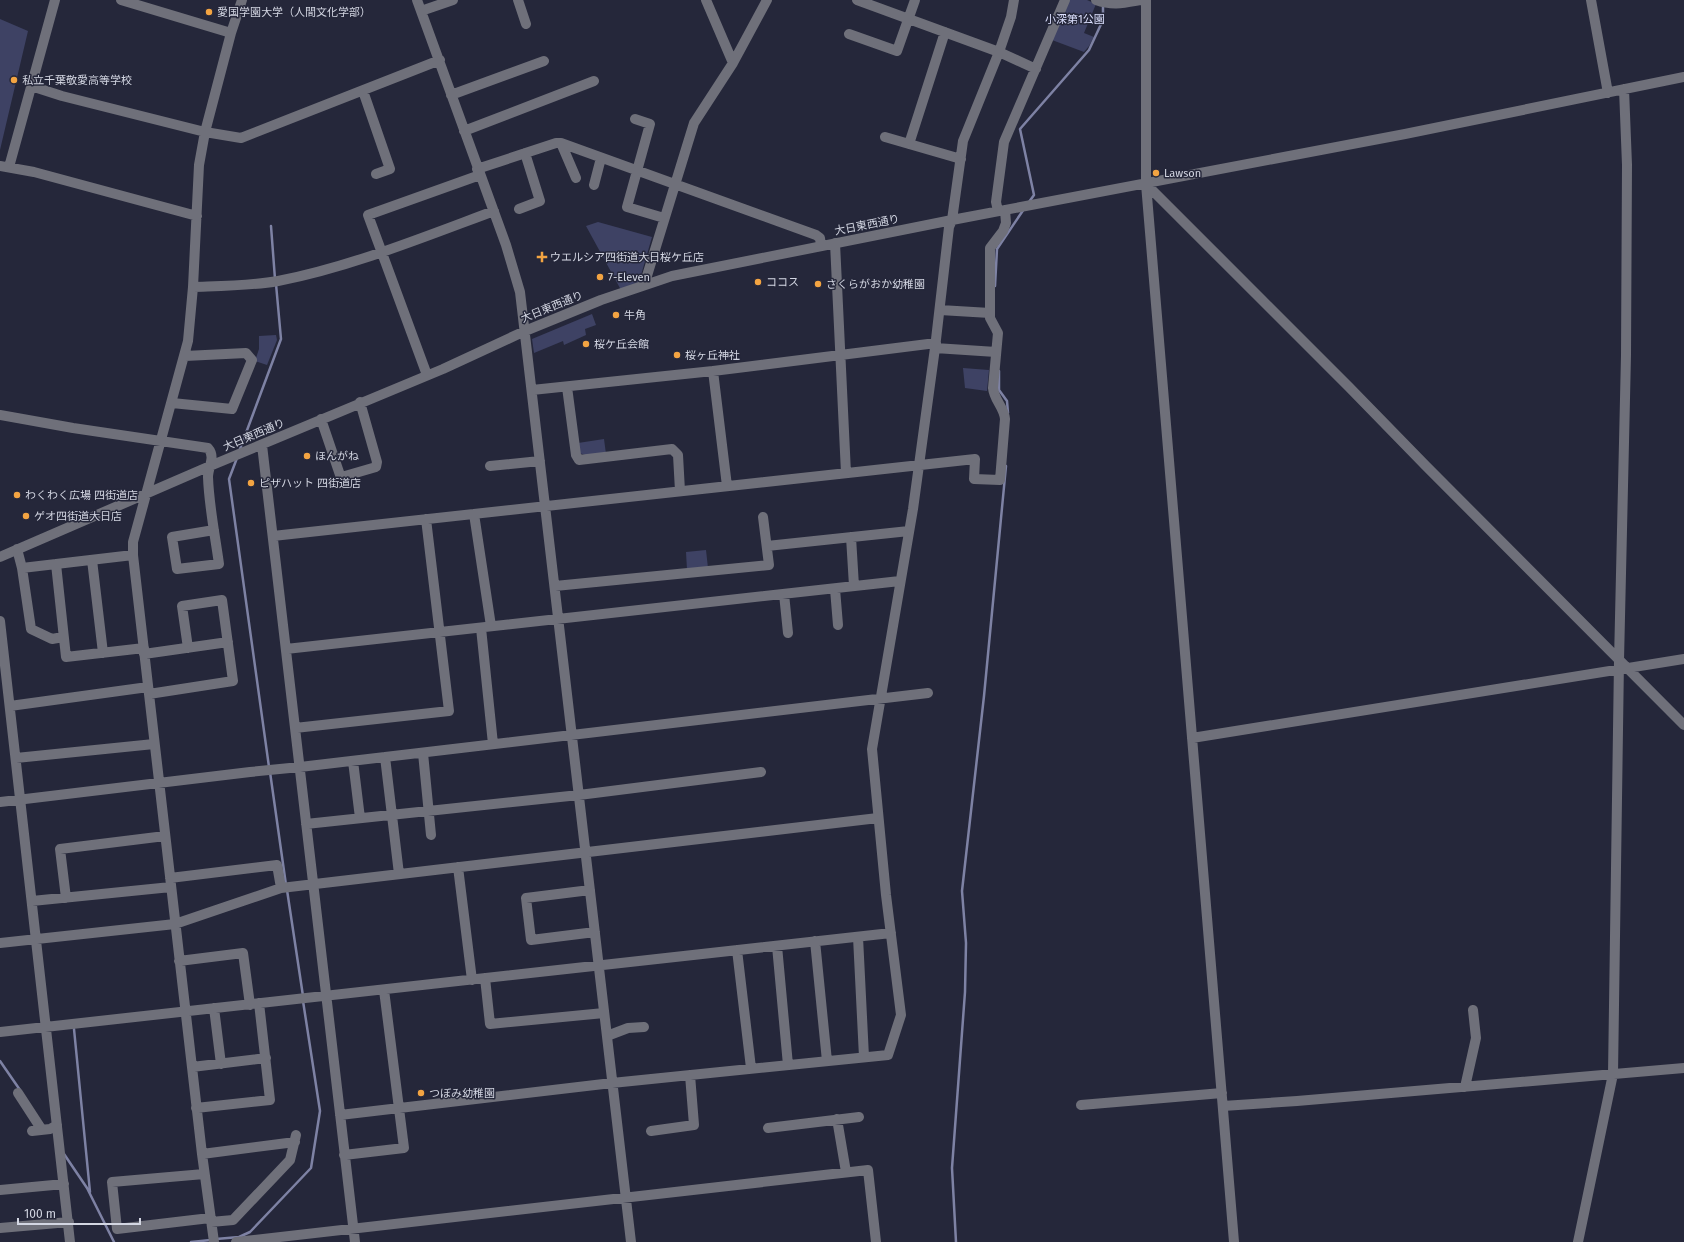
<svg xmlns="http://www.w3.org/2000/svg" width="1684" height="1242" font-family="'Fira Sans','Noto Sans JP',sans-serif">
<style>
.green{fill:#3e4264}
.lines{fill:none;stroke-linecap:round;stroke-linejoin:round}
.stream{stroke:#7e82a4;stroke-width:2.5}
.minor{stroke:#6f707a;stroke-width:10}
.poi-dot{fill:#f3a442;stroke:#25273a;stroke-width:1.5}
.labels{text-anchor:middle;dominant-baseline:central;stroke-width:3;stroke-linejoin:round;paint-order:stroke}
.poi-label{font-size:11px;fill:#d3d6e2;stroke:#25273a;text-anchor:start}
.park-label{font-size:11px;fill:#dce0fe;stroke:#25273a}
.street-label{font-size:11px;fill:#d3d6e2;stroke:#25273a}
</style>
<rect width="100%" height="100%" fill="#25273a"/>
<!-- green -->
<path class="green" d="M1067,0H1087L1096,4L1084,33L1094,37L1089,46L1084,52L1052,40Z
M0,19L28,31L0,150Z
M598,222L652,237L639,282L621,290L586,226Z
M592,314L596,325L585,329L586,335L564,345L563,341L534,353L532,339Z
M276,335L277,340L267,365L255,361L259,349V336Z
M963,368L989,370L987,391L965,388Z
M604,439L606,454L589,456L579,453L578,443Z
M706,550L708,568L687,570L686,552Z"/>
<g class="lines">
<!-- stream -->
<path class="stream" d="M1029,202L1034,195L1020,129L1089,50L1103,20V4
M271,226L275,279
M995,286L997,249L1024,209
M999,371V390L1007,401L1008,413
M240,449L281,339L276,284
M237,458L229,479L269,767
M270,772L286,885
M287,890L303,996
M74,1029L90,1192
M0,1061L20,1090
M64,1154L87,1188L114,1242
M216,1239L239,1237L250,1232L311,1168L320,1111L303,1001
M191,1242L211,1240
M956,1242L952,1168L965,992L966,943L962,891L984,696L1006,466"/>
<!-- minor -->
<path class="minor" d="M121,0L231,33
M417,0L506,245L520,292L631,1242
M518,0L526,24
M706,0L733,63
M857,0L999,52L1036,69
M1096,0C1113,6 1124,3 1141,0
M1146,0V184L1234,1242
M1591,0L1608,93
M421,11L453,0
M849,34L897,51L915,0
M31,86L62,96L205,132L241,138L440,60
M363,91L390,169L376,174
M451,95L544,61
M635,119L650,124L627,207L664,218
M464,131L594,81
M885,137L961,159
M561,143L576,178
M909,144L945,32
M0,166L34,172L197,216
M9,167L55,0
M477,169L556,143H561L816,235L820,238L821,246
M1146,184L1349,387L1426,466L1684,725
M594,185L601,158
M519,209L540,201L525,153
M998,211L996,202L1004,142L1065,0
M835,243L846,473
M647,283L646,279L694,123L733,63L767,0
M193,287C221,286 250,286 278,281C350,267 424,237 494,211
M940,310L990,313
M935,348L996,352
M713,371L727,486
M427,375L368,215L480,175
M567,387L576,455L579,460L672,449L678,455L680,491
M532,390L713,371L936,343
M172,403L232,409L252,360L246,353L185,356
M0,415L73,428L208,448C216,457 208,467 208,477C209,506 215,535 219,564L177,569L172,537L214,530
M321,419L340,475L345,476L376,467L377,462L360,402
M262,445L355,1242
M490,466L540,461
M474,514L491,626
M273,536L975,459L974,479L1000,480L1005,419C1004,407 994,400 993,388L998,333L990,318V248L1003,231L1006,223L1005,210
M851,537L854,586
M767,546L909,531
M17,549L22,568L133,555
M0,557L210,466L443,369L525,331L601,300L672,276L952,220L1405,134L1684,77
M92,560L103,653
M56,564L66,657L144,648
M22,568L31,629L52,639L63,637
M555,586L769,565L763,517
M835,589L838,625
M784,594L788,633
M0,621L70,1242
M481,628L493,744
M286,649L900,581
M144,654L228,642
M149,694L233,681L222,600L182,606L188,648
M10,706L148,687
M295,728L449,711L426,519
M1192,738L1684,659
M423,753L431,835
M385,757L399,874
M16,758L154,744
M353,761L360,818
M0,802L250,772L300,767L928,693
M306,824L579,795L761,772
M458,867L472,980
M170,878L277,865L281,888
M590,890L526,898L531,940L595,932
M66,898L60,849L165,836
M32,901L171,887
M858,937L864,1057
M815,941L827,1061
M0,943L175,924L281,888L878,818
M777,946L788,1065
M737,950L751,1068
M179,961L243,953L250,1005
M485,978L490,1024L604,1013
M214,1008L221,1064
M0,1032L891,933
M607,1036L628,1028L644,1027
M192,1067L266,1058
M1465,1087L1476,1038L1473,1010
M18,1093L42,1130
M1081,1105L1222,1093
M1223,1106L1297,1101L1684,1068
M196,1108L270,1100L259,1003
M340,1115L612,1083L888,1055L901,1015L886,895L872,749L913,509L935,348L949,227L952,220L963,141L999,52L1011,17L1014,0
M837,1119L846,1172
M768,1128L859,1117
M32,1131L50,1129L57,1125
M651,1131L694,1125L690,1075
M202,1154L295,1142
M344,1155L404,1148L384,990
M204,1174L112,1182L117,1229L210,1218
M0,1190L64,1184
M211,1222L233,1220L290,1160L296,1135
M0,1228L69,1222
M214,1242L202,1154L133,555V542L188,341L193,287L199,165L205,132L231,33L242,0
M236,1242L868,1170L876,1242
M1578,1242L1613,1074L1619,661L1626,355L1627,165L1624,89"/>
</g>
<!-- markers -->
<g class="poi-dot">
<circle cx="209" cy="12" r="4"/>
<circle cx="14" cy="80" r="4"/>
<circle cx="1156" cy="173" r="4"/>
<path d="M540 251h4v4h4v4h-4v4h-4v-4h-4v-4h4z"/>
<circle cx="600" cy="277" r="4"/>
<circle cx="758" cy="282" r="4"/>
<circle cx="818" cy="284" r="4"/>
<circle cx="616" cy="315" r="4"/>
<circle cx="586" cy="344" r="4"/>
<circle cx="677" cy="355" r="4"/>
<circle cx="307" cy="456" r="4"/>
<circle cx="251" cy="483" r="4"/>
<circle cx="17" cy="495" r="4"/>
<circle cx="26" cy="516" r="4"/>
<circle cx="421" cy="1093" r="4"/>
</g>
<g class="labels">
<!-- poi labels -->
<g class="poi-label">
<text x="217" y="12">愛国学園大学（人間文化学部）</text>
<text x="22" y="80">私立千葉敬愛高等学校</text>
<text x="1164" y="173">Lawson</text>
<text x="550" y="257">ウエルシア四街道大日桜ケ丘店</text>
<text x="608" y="277">7-Eleven</text>
<text x="766" y="282">ココス</text>
<text x="826" y="284">さくらがおか幼稚園</text>
<text x="624" y="315">牛角</text>
<text x="594" y="344">桜ケ丘会館</text>
<text x="685" y="355">桜ヶ丘神社</text>
<text x="315" y="456">ほんがね</text>
<text x="259" y="483">ピザハット 四街道店</text>
<text x="25" y="495">わくわく広場 四街道店</text>
<text x="34" y="516">ゲオ四街道大日店</text>
<text x="429" y="1093">つぼみ幼稚園</text>
</g>
<!-- park labels -->
<g class="park-label">
<text x="1075" y="19">小深第1公園</text>
</g>
<!-- street labels -->
<g class="street-label">
<text transform="translate(867 225) rotate(-11)">大日東西通り</text>
<text transform="translate(552 307) rotate(-22)">大日東西通り</text>
<text transform="translate(254 435) rotate(-23)">大日東西通り</text>
</g>
</g>
<!-- scale -->
<path d="M18 1218v6h122v-6" fill="none" stroke="#d3d6e2" stroke-width="2"/>
<text x="24" y="1218" font-size="12" fill="#d3d6e2" stroke="#25273a" stroke-width="3" paint-order="stroke">100 m</text>
</svg>
